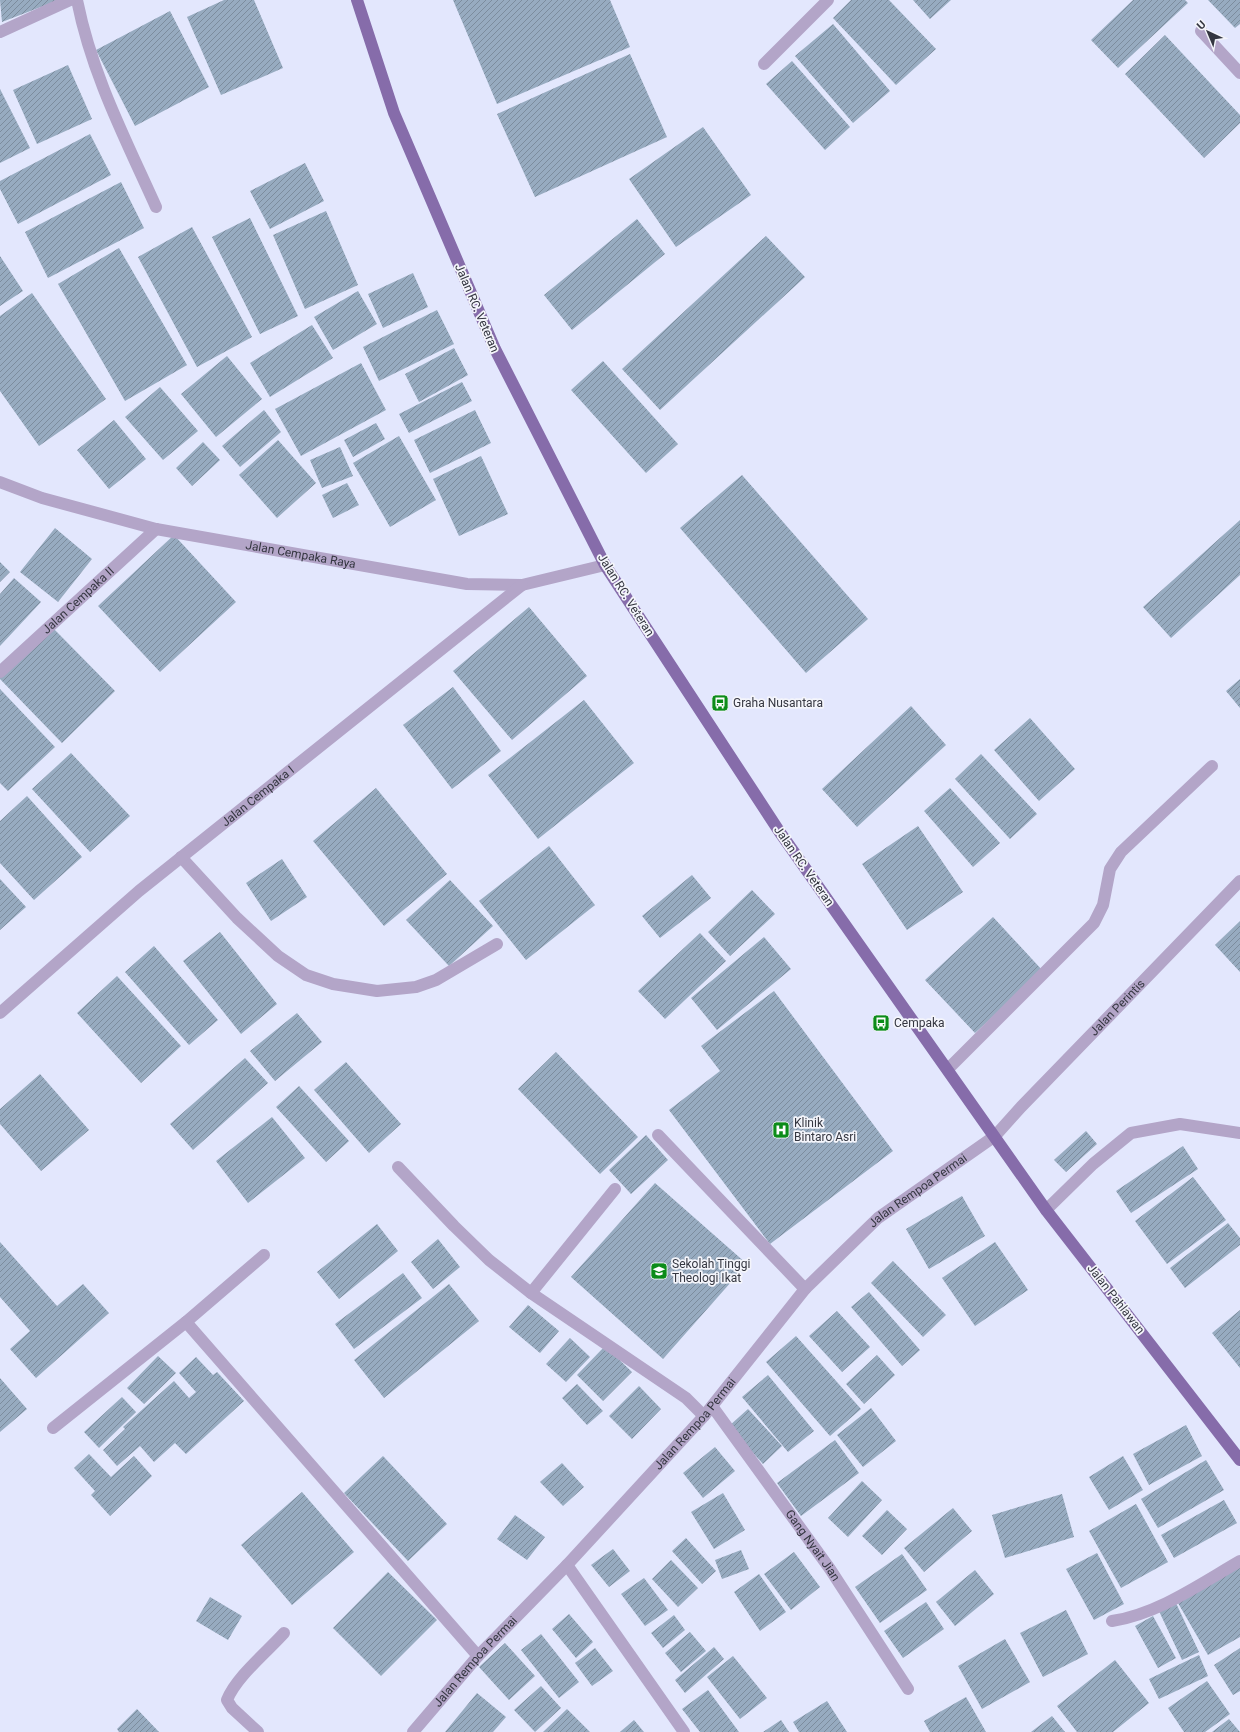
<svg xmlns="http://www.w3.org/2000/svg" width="1240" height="1732" font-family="Roboto,sans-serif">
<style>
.building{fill:url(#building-hatch)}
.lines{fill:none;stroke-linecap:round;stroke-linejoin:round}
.minor{stroke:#b3a5c8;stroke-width:12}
.major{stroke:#866caa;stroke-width:12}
.labels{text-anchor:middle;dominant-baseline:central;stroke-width:3.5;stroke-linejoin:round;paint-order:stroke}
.street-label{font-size:12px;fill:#343640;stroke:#f4f5fb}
.poi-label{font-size:12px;fill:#343640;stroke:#f4f5fb;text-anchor:start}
</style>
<defs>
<pattern id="building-hatch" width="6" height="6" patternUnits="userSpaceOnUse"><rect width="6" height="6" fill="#97abc0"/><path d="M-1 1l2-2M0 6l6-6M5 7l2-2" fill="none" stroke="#7c8c9d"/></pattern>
</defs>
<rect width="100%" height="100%" fill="#e3e7fd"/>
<!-- building -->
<path class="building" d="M0,0H59L2,22Z
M224,0H254L283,68L221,95L187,17Z
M453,0H610L630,47L497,104Z
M851,0H889L936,49L896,85L833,18Z
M913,0H951L930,19Z
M1133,0H1185L1188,3L1118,68L1091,40Z
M1208,0H1240V24L1235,28Z
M170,11L209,87L135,126L96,50Z
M833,24L890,91L853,123L795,56Z
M1165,35L1240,115V123L1204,158L1125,74Z
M630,54L667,137L535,197L497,114Z
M792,61L850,127L825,150L766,84Z
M68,65L92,119L37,144L13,90Z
M0,89L30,148L0,163Z
M703,127L751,195L676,247L629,179Z
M90,134L111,175L18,224L0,189V181Z
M305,163L324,201L270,229L250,191Z
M121,182L144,228L48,278L25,232Z
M326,211L358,285L305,309L273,235Z
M250,218L298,316L260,334L212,237Z
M637,219L665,254L572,330L544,295Z
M192,227L252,337L197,367L138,257Z
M766,236L805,277L660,410L622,369Z
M119,248L187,365L125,401L58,284Z
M0,256L23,291L0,306Z
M413,273L428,307L383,328L368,294Z
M358,291L377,324L333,350L314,317Z
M32,293L106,399L39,446L0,391V316Z
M437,310L454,344L379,381L363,347Z
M312,325L333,358L270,397L250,363Z
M454,348L468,375L419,402L405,374Z
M227,356L262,399L216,437L181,394Z
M603,361L678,444L646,473L571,390Z
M361,363L386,410L301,456L275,409Z
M462,382L472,401L409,433L399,414Z
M160,387L198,431L163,460L125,417Z
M264,410L281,432L240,467L222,446Z
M475,410L491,443L430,473L414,440Z
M114,420L146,459L109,489L77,450Z
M376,423L385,439L353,457L344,440Z
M399,436L436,500L390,527L353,463Z
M278,440L316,483L277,518L239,475Z
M203,442L220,460L192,486L176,468Z
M340,447L353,476L322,488L310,460Z
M481,456L508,514L459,536L433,479Z
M742,475L868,619L806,673L680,528Z
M347,483L359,505L333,518L322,495Z
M1240,520V575L1171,638L1143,607Z
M55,528L92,559L58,602L20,572Z
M174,535L236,602L160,672L98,606Z
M0,562L10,572L0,582Z
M14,578L41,602L0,646V594Z
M529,607L587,676L512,740L453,671Z
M51,626L115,691L62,743L0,679V675Z
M1240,679V708L1226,691Z
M453,687L501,751L452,789L403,725Z
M0,689L55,747L8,791L0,783Z
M584,700L634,763L538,839L488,775Z
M911,706L946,745L857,827L822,789Z
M1030,718L1075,769L1039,801L994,750Z
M71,753L130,816L90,852L32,789Z
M981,754L1037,814L1010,839L955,779Z
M376,788L447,874L384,926L313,841Z
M950,788L1000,843L973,867L924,811Z
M27,796L82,857L34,900L0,863V821Z
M918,826L963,892L907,930L862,864Z
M549,846L595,905L526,960L479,901Z
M282,859L307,897L271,921L246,883Z
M692,875L711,898L660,938L642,916Z
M0,879L26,907L0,930Z
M450,880L493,926L449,966L406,920Z
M752,890L775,914L730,956L708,932Z
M993,917L1043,971L975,1033L925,980Z
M1240,921V972L1215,945Z
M220,932L277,1004L241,1034L183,961Z
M700,933L726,961L665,1019L638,991Z
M764,937L791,969L717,1030L691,998Z
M154,946L218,1020L189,1045L125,972Z
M117,976L181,1046L141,1083L77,1013Z
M774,991L893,1151L770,1244L669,1110L720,1071L701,1046Z
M297,1013L322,1042L275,1081L250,1051Z
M556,1052L638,1137L600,1174L518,1089Z
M245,1058L268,1083L193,1150L170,1124Z
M346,1062L401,1124L369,1153L314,1090Z
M40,1074L89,1130L41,1171L0,1124V1109Z
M299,1086L349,1141L326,1162L276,1107Z
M272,1117L305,1158L248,1203L216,1161Z
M1086,1131L1097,1144L1066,1172L1054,1160Z
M646,1135L668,1160L631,1194L609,1170Z
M1183,1146L1198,1169L1131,1213L1116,1191Z
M1193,1177L1226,1220L1167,1264L1135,1221Z
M655,1183L747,1264L663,1359L571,1277Z
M962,1196L985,1236L929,1269L906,1229Z
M1228,1223L1240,1238V1245L1185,1288L1170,1268Z
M377,1224L398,1251L339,1299L317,1272Z
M438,1239L460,1267L433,1289L411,1262Z
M0,1242L57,1306L83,1284L109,1313L36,1378L10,1349L30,1331L0,1297Z
M995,1242L1028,1290L975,1326L942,1278Z
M893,1261L946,1315L923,1337L871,1283Z
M403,1273L422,1298L354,1349L335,1324Z
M449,1284L479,1321L384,1398L354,1360Z
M869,1292L920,1350L902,1366L851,1307Z
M528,1305L559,1331L540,1353L509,1327Z
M1240,1310V1368L1212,1333Z
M837,1311L870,1347L842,1372L809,1336Z
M796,1336L861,1409L830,1436L766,1362Z
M570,1338L590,1357L566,1382L546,1364Z
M605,1346L632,1372L603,1401L577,1375Z
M877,1355L895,1375L864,1404L846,1384Z
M158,1356L176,1373L144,1404L127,1388Z
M196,1357L213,1375L217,1372L244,1401L186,1454L175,1443L154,1462L140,1446L117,1466L103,1450L125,1429L123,1427L174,1381L189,1398L196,1392L179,1373Z
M768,1375L814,1431L788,1452L742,1397Z
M0,1378L27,1409L0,1432Z
M577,1384L603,1411L587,1425L562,1398Z
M639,1386L661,1409L632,1439L609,1416Z
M122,1397L136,1412L99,1448L84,1432Z
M871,1408L896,1441L863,1467L837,1435Z
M748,1409L782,1446L763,1464L729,1426Z
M1186,1425L1202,1456L1149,1485L1133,1454Z
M835,1440L859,1473L801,1516L777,1483Z
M715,1447L735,1471L703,1498L683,1473Z
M89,1454L111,1477L134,1456L152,1476L110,1516L91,1495L95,1491L74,1468Z
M383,1456L447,1524L408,1561L344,1493Z
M1123,1456L1143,1490L1109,1510L1089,1477Z
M1206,1460L1224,1490L1158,1528L1141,1499Z
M562,1463L584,1487L563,1506L540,1482Z
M862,1481L882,1500L848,1537L828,1518Z
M302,1492L354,1552L292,1605L241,1545Z
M723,1493L745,1530L714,1549L691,1512Z
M1062,1494L1074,1537L1005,1558L992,1515Z
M1224,1500L1237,1523L1174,1558L1161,1535Z
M1136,1504L1168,1562L1121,1588L1089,1531Z
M953,1508L972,1531L924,1572L904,1548Z
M887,1510L907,1529L882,1555L862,1536Z
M515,1515L545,1537L527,1560L497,1539Z
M686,1538L716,1571L702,1584L672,1551Z
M613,1549L630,1571L609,1587L591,1565Z
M741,1550L749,1569L722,1579L715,1560Z
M794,1552L820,1587L791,1610L764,1574Z
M1097,1553L1124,1604L1094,1620L1066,1569Z
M902,1554L927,1590L880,1623L855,1587Z
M671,1560L698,1588L678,1607L652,1579Z
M1240,1567V1637L1208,1655L1178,1603Z
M975,1570L994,1594L955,1626L936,1602Z
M388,1572L437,1620L381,1676L333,1628Z
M759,1574L786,1612L760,1631L734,1592Z
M644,1578L668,1610L645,1626L621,1594Z
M210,1597L242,1616L228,1640L196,1621Z
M1175,1601L1199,1652L1182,1660L1158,1609Z
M926,1602L944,1629L903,1658L884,1631Z
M1066,1610L1088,1654L1043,1677L1020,1633Z
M569,1614L593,1642L576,1658L552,1629Z
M674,1615L685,1630L663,1648L651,1633Z
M1153,1616L1176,1658L1158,1668L1135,1626Z
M690,1632L706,1651L681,1672L665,1653Z
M541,1634L579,1682L559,1698L521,1650Z
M1005,1639L1030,1682L982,1709L958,1666Z
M505,1643L535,1676L509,1700L479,1667Z
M714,1647L724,1659L685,1693L675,1680Z
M595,1648L613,1671L592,1686L575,1663Z
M1240,1648V1691L1233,1695L1214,1665Z
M1199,1655L1208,1676L1159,1699L1149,1679Z
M733,1656L767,1698L740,1719L707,1677Z
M1115,1660L1149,1703L1113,1732H1077L1057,1706Z
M1207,1681L1230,1714L1205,1732H1184L1168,1708Z
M541,1686L561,1708L535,1732L514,1710Z
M708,1690L739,1732H700L682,1709Z
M477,1693L506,1717L493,1732H445Z
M966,1697L986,1732H930L924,1721Z
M827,1701L847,1732H799L793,1722Z
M137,1709L159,1732H119L117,1729Z
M567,1709L590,1732H543Z
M1052,1716L1065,1732H1031Z
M1229,1719L1240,1732H1212Z
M634,1720L644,1732H620Z
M781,1720L789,1732H763Z"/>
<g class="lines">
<!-- minor -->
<g class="minor">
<path d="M77,0C92,75 125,138 156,207"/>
<path d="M1201,31L1240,73"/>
<path d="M0,32L70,0"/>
<path d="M764,64L828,0"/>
<path id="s1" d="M0,482L42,498L156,529L467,584L522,585L605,565"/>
<path id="s2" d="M0,672L156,529"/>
<path d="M181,857L237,918L278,956L306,975L333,984L377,991L416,987L436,980L497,944"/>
<path id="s3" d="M0,1013L139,891L522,585"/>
<path d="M948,1069L1094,923L1103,905L1110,869L1121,852L1212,766"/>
<path d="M658,1135L805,1289"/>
<path d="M398,1167L454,1226L489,1260L531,1293"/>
<path d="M615,1189L531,1293L686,1398L704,1416"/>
<path d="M1046,1210L1093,1164L1131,1133L1180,1124L1240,1133"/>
<path d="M186,1322L264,1255"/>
<path id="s4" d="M712,1406L830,1569L908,1689"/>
<path d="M53,1428L186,1322L478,1656"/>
<path d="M567,1565L684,1732"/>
<path d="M1112,1621C1158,1614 1200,1584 1240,1561"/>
<path d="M258,1732L232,1708L227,1700C236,1677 267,1652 284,1633"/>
<path id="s5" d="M413,1732L478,1656L567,1565L704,1416L805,1289L878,1218L995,1136L1021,1107L1240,881"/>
</g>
<!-- major -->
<path class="major" d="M357,0L394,113L495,349L605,565L779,831L1046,1210L1240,1460"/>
</g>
<!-- icons -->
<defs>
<g id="bus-square" transform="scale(0.9)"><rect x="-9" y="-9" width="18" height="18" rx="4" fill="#0c8c19" stroke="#f4f5fb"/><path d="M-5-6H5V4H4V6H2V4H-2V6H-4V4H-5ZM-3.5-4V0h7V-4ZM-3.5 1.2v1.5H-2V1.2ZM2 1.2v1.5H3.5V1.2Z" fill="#fff"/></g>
<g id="hospital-square" transform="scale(0.9)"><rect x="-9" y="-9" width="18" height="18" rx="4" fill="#0c8c19" stroke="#f4f5fb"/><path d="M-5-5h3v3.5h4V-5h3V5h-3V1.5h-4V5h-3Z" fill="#fff"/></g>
<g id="university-square" transform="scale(0.9)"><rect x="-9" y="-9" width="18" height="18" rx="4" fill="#0c8c19" stroke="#f4f5fb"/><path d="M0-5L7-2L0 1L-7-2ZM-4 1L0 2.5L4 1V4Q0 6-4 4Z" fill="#fff"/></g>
</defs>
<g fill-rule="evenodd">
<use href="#bus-square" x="720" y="703"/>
<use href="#bus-square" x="881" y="1023"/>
<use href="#hospital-square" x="781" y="1130"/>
<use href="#university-square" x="659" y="1271"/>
</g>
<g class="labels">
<!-- street labels -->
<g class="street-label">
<text transform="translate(477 308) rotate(67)">Jalan RC. Veteran</text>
<text stroke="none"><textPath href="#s1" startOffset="310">Jalan Cempaka Raya</textPath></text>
<text transform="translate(626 595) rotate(58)">Jalan RC. Veteran</text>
<text stroke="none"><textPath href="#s2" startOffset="106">Jalan Cempaka II</textPath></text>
<text stroke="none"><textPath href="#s3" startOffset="337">Jalan Cempaka I</textPath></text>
<text transform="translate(804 866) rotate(55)">Jalan RC. Veteran</text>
<text stroke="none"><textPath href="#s5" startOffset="1014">Jalan Perintis</textPath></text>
<text stroke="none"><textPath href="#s5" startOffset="742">Jalan Rempoa Permai</textPath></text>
<text transform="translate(1116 1299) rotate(52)">Jalan Pahlawan</text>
<text stroke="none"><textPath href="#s5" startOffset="418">Jalan Rempoa Permai</textPath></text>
<text stroke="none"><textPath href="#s4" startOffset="172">Gang Nyait Jian</textPath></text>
<text stroke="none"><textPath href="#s5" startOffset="94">Jalan Rempoa Permai</textPath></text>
</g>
<!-- poi labels -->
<g class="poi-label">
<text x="733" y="703">Graha Nusantara</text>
<text x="894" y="1023">Cempaka</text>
<text x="794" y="1123">Klinik<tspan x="794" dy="14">Bintaro Asri</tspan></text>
<text x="672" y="1264">Sekolah Tinggi<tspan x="672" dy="14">Theologi Ikat</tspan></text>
</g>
</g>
<!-- north arrow -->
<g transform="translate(1208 32) rotate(316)" stroke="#f4f5fb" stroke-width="3" paint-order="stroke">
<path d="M0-3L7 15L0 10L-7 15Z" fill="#343640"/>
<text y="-6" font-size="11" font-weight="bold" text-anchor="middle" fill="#343640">U</text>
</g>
</svg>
